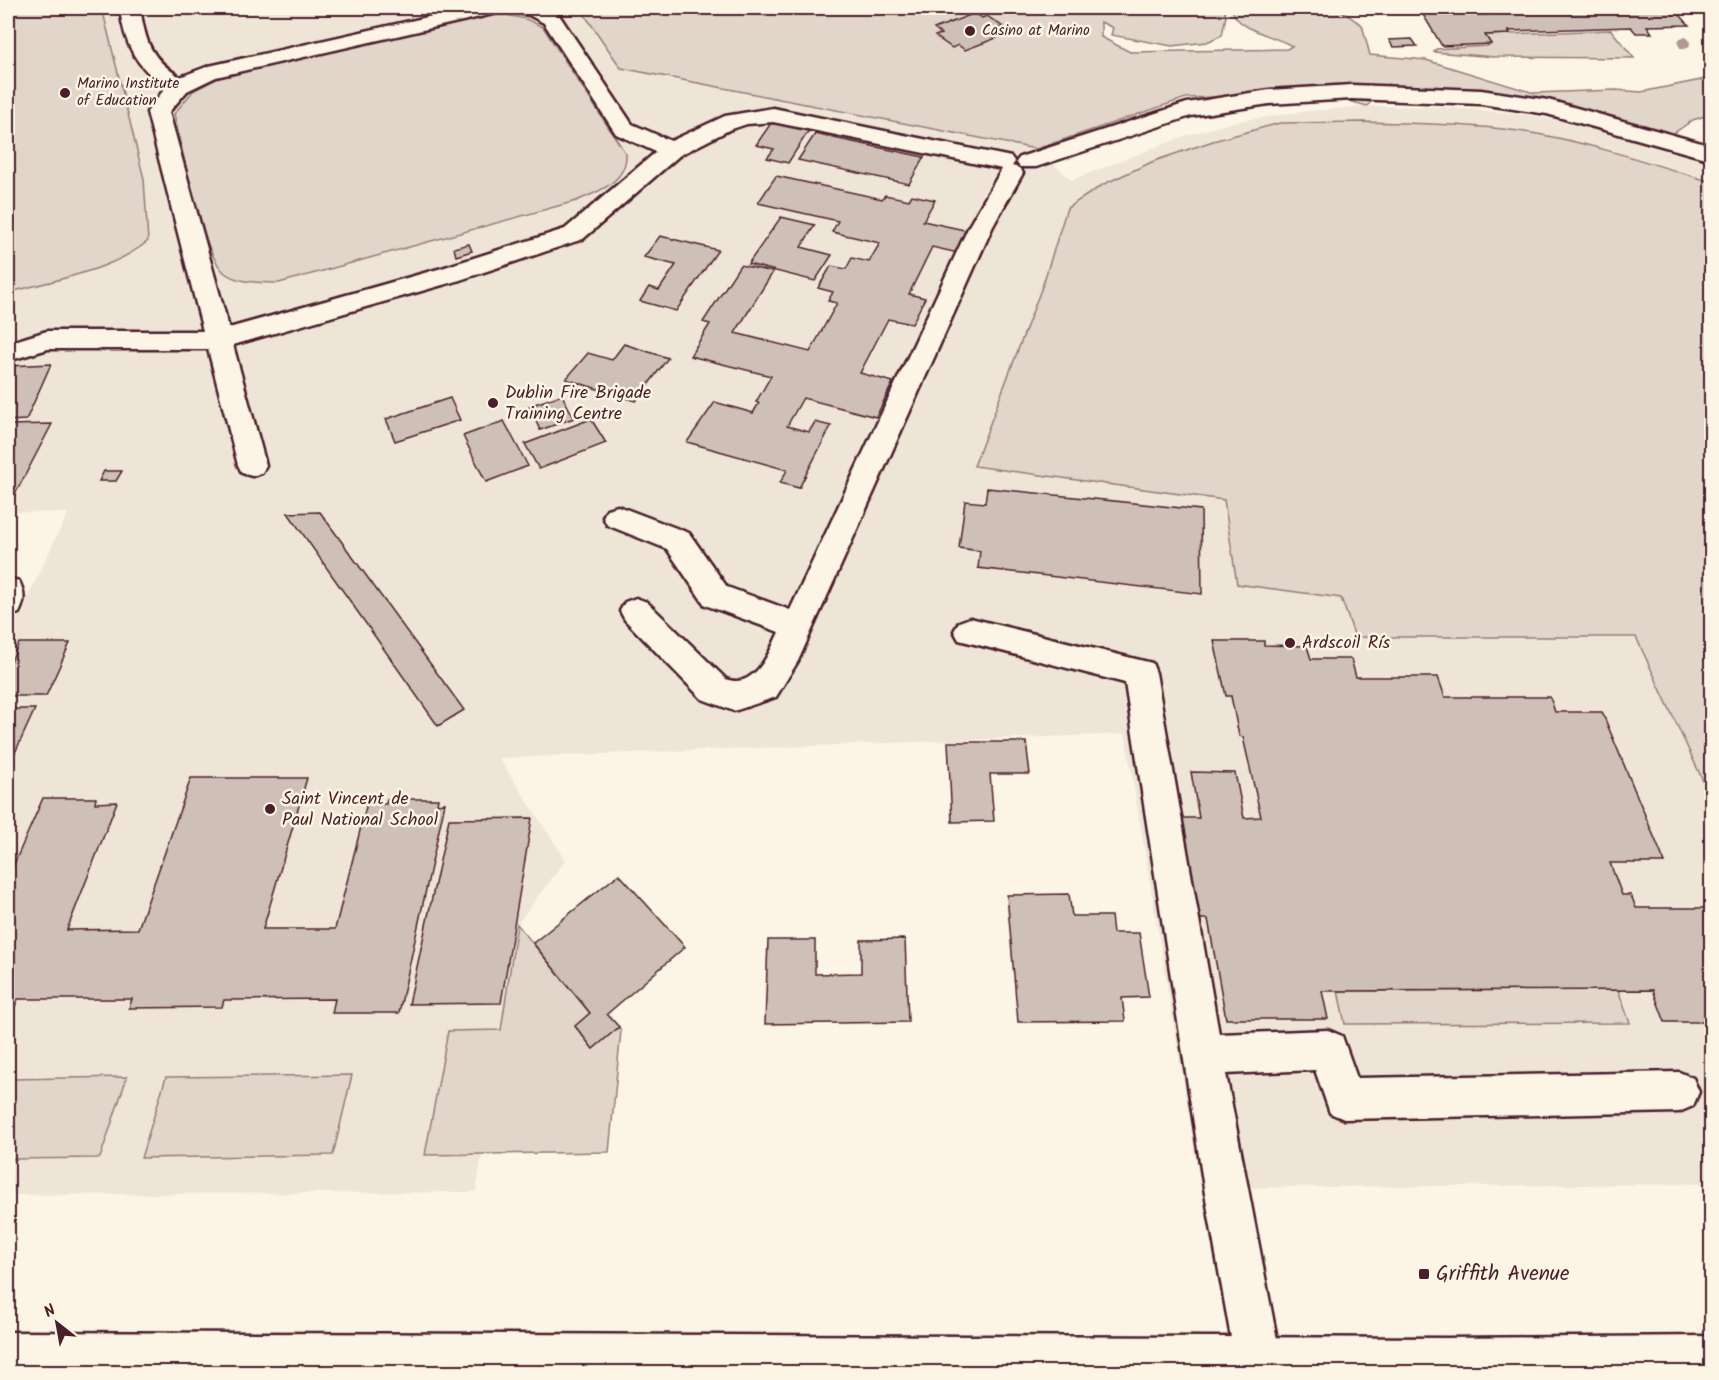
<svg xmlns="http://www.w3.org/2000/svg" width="1719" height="1380" font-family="Kalam,sans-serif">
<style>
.built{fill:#eee5d7}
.green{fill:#e2d5ca;stroke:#967a7a;stroke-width:1.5}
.building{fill:#cfc0b7;stroke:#4a1f2b;stroke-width:1.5}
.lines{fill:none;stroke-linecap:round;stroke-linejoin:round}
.minor-casing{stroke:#4a1f2b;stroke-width:5}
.major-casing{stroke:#4a1f2b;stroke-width:5}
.minor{fill:#fcf5e5;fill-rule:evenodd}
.major{fill:#fcf5e5;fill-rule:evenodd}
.tree{fill:#af9895}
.poi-dot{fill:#4a1f2b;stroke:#fcf5e5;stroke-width:2}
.labels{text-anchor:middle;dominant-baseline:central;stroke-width:5;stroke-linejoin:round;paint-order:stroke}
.far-poi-label{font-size:15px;fill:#4a1f2b;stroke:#fcf5e5;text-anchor:start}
.poi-label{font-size:18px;fill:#4a1f2b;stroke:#fcf5e5;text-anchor:start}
.near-poi-label{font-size:21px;fill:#4a1f2b;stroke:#fcf5e5;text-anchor:start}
</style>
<rect width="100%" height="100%" fill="#fcf5e5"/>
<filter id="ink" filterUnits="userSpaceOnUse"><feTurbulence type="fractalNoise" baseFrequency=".0167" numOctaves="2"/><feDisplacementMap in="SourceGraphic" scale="12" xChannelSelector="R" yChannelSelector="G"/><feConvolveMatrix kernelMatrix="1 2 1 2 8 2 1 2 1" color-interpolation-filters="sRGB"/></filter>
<g filter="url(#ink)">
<!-- built -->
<path class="built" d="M8,8H580L621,68L1036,149L1072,180L1184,136L1233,122L1299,112L1367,106L1442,107L1523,114L1594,127L1711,161V1184L1201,1188L1125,734L499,758L566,860L517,924L476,1192L8,1195V638L68,513L8,512Z"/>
<!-- green -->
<path class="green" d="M8,8H102L144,179L148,241C113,271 52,280 8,293V276L13,266L8,238Z
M580,8H1224L1226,16L1222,35L1207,42L1172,46L1111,35L1113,28L1101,22V37L1130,52L1287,49L1292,46C1276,36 1234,30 1232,8H1351L1343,12L1362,25L1370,55L1426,60L1534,93L1616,90L1641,92L1711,78V114L1693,120L1674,133L1646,134L1603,121L1593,112L1554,103L1426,95L1388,84L1367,106L1323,94L1186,98L1036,149L621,68Z
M506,15L526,19L543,27L626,154C627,182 598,192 576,201L279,283C263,282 239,284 225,273C202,255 182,147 174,114L193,91L220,77L483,16Z
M1611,30L1634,58L1495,57L1434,52L1436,49L1487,46L1491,44L1485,35Z
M1365,122C1423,124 1485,124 1543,135C1600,146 1656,165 1711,182V798L1636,637H1355L1341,598L1237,584L1224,500L974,466L1043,284L1067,208L1104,184L1154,161L1213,141L1280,123Z
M517,924L590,1013L575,1026L593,1049L619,1027L621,1031L609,1152L425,1155L448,1031L501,1030Z
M1618,990L1630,1023L1345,1024L1338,991Z
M352,1075L333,1155L141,1158L166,1077Z
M127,1077L100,1158L8,1159V1079Z"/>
<!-- building -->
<path class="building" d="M1419,8H1465L1470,15L1496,14L1492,8H1674L1689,25L1647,26L1652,33H1636L1631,27L1508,31L1510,34L1485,35L1491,44L1442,46Z
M975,13L982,18L987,16L1003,27L999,28L1007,34L965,50L958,45L952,48L935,36L941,34L934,29Z
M1412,39L1417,46L1393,47L1389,40Z
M771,123L809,130L788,163L767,158L774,149L756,145Z
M815,134L924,157L909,184L798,160Z
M776,176L882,199L885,195L909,200L912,195L935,200L923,221L969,231L958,253L932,247L909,294L925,298L912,324L888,319L860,373L893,382L876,417L803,398L787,426L809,432L815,422L831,426L799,488L780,483L787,470L687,442L715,402L753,413L759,403L756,402L771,376L690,356L710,324L703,322L740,265L773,272L735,333L810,352L837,303L828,301L833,292L818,288L831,266L846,269L852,258L869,262L880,243L832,232L838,221L758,203Z
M781,217L815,225L801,247L832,255L815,281L748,264Z
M660,236L718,250L676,311L640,301L649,287L659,290L676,265L644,257Z
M469,244L472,251L456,256L454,248Z
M624,344L668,358L636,401L566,379L588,353L612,360Z
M51,364L26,420L8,421V366Z
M562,395L574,418L540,430L529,406Z
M450,398L460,420L395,441L386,419Z
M591,419L606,443L539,469L525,444Z
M504,421L528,466L486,482L463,436Z
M52,424L12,500H8V425Z
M104,471H122L116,481H99Z
M987,488L1201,510L1202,594L978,568L980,551L959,548L965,501L985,503Z
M320,512L357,563L464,710L438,726L288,513Z
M1214,641H1264V645L1307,646L1311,659H1351L1356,677H1438L1445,697H1550L1555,712H1602L1665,863H1610L1622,895H1631L1636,908H1712V1022H1665L1653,990L1322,991L1328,1019H1226L1208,919H1195L1178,818H1199L1191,772L1235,773L1244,818L1261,817L1243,737L1239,736L1231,696H1226Z
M19,643H70L46,696H8V668Z
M8,709H35L8,768Z
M948,742H1026L1030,774H990L994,821L952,822Z
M191,778H307L263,929H335L367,803L386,804L387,799H438L437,804L445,803L399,1013H332L335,999L224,1000L222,1007L129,1008L132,999H18L12,1014H8V872L11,871L43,798H96L95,803L117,802L67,930L138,929Z
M532,818L501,1003L409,1004L449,819Z
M619,874L685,947L607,1014L619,1027L593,1049L575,1026L590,1013L533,943Z
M1069,894L1072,916H1111L1113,933H1139L1149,997L1122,998L1125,1021L1018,1022L1007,895Z
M905,939L908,1022L765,1024L768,940H815V974L861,973V940Z"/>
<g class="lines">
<!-- minor casing -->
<g class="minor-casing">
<path id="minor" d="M120,8H140C146,42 149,57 180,77L209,66L468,8H503L500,12L493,14L216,77L187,91L169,112L229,328L442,268L565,229L656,152L616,134L544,23L529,15L512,12L509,8H545L559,15L632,124L671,141L725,116L773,108L1011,157L1015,162L1012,166L1019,168L1023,173L993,226L798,661L776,697L734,711L702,699L625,620L620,611L625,602L636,598L647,602L726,679C754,690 769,654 779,632L705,605L667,549L607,525L603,517L607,509L618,506L689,533L727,587L790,610L969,226L1002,169L773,122L747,124L729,130L680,155L583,239L460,280L233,345L266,465L262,473L252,476L242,473L238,465L208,349H48L8,361V343L47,331H203L147,112L166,87C136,67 124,44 120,8Z
M1352,85L1481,90L1548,100L1712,146V160L1547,114L1481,104L1352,99L1269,104L1191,116L1036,167H1020L1016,162L1020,157L1187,103L1269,90Z
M8,578L19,581C25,593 25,601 19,613L8,617Z
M970,618L1152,663L1156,673L1219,1034L1328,1030L1342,1036L1357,1078L1679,1072L1693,1078L1699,1092L1693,1106L1679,1112L1344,1119L1330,1113L1315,1070L1226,1074L1281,1360L1276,1372H1240L1235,1360L1204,1188L1125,683L959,640L954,631L959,622Z"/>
</g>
<!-- major casing -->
<g class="major-casing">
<path id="major" d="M8,1332L1446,1338L1712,1336V1372H8Z"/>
</g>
<!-- minor -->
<use href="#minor" class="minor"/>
<!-- major -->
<use href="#major" class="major"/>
</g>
<!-- trees -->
<circle class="tree" cx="1684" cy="43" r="6"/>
</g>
<!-- markers -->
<g class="poi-dot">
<circle cx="970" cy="31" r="6"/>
<circle cx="65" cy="93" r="6"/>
<circle cx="493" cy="403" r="6"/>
<circle cx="1290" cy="643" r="6"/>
<circle cx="270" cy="809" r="6"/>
<rect x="1418" y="1268" width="12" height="12" rx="3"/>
</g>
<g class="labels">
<!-- far-poi labels -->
<g class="far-poi-label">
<text x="982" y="31">Casino at Marino</text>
<text x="77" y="84">Marino Institute<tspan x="77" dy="17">of Education</tspan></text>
</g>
<!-- poi labels -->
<g class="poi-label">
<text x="505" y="393">Dublin Fire Brigade<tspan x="505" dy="21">Training Centre</tspan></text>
<text x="1302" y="643">Ardscoil Rís</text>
<text x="282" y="799">Saint Vincent de<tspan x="282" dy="21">Paul National School</tspan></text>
</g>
<!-- near-poi labels -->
<g class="near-poi-label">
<text x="1436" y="1274">Griffith Avenue</text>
</g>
</g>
<!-- margin -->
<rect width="1719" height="1380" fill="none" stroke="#fcf5e5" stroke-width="30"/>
<rect x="15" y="15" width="1689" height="1350" fill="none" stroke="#4a1f2b" stroke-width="2" filter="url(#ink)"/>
<!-- north arrow -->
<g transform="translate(57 1323) rotate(329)" stroke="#fcf5e5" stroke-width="4.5" paint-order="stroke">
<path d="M0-4.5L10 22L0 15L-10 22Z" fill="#4a1f2b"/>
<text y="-9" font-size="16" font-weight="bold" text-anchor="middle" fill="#4a1f2b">N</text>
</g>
</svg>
